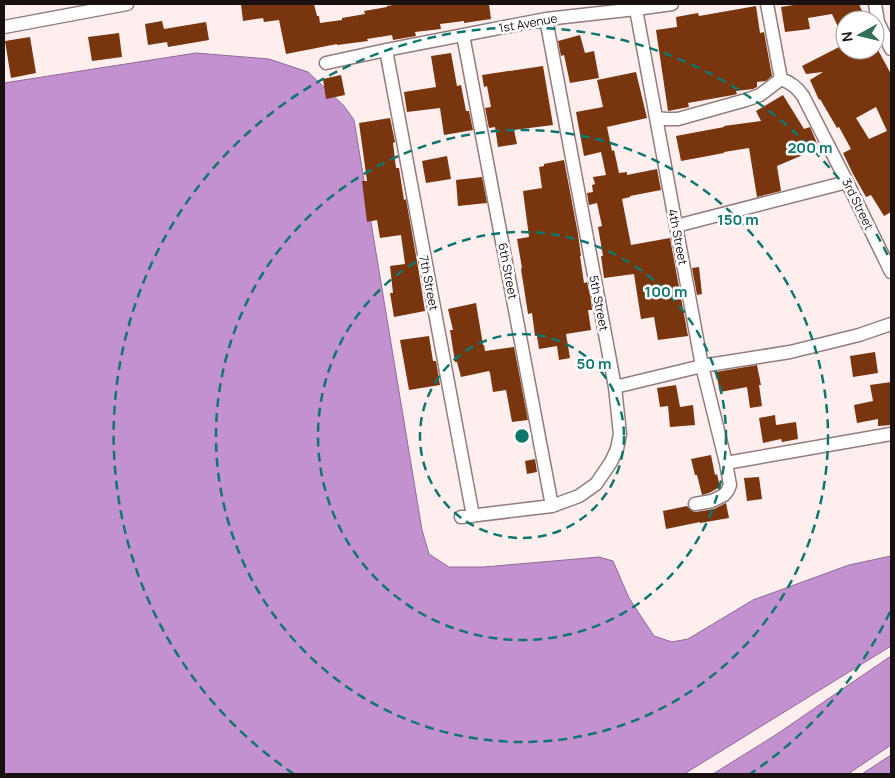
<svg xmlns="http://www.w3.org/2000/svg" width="895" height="778" font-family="Manrope,sans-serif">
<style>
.water{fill:#c390d0;stroke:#906a96}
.building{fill:#79360e;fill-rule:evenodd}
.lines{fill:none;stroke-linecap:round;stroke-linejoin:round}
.street-casing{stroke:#947c7c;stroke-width:15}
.street{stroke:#fff;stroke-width:12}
.ring{fill:none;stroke:#0f766e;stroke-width:2.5;stroke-dasharray:9 6}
.labels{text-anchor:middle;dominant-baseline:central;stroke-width:5;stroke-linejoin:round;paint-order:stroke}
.street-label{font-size:12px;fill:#191010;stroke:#fff}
.centre{fill:#0f766e;stroke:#fff;stroke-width:2.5}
.ring-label{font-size:15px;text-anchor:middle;font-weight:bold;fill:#0f766e;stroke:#fff;stroke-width:5;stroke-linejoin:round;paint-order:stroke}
</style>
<rect width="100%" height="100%" fill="#fee"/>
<!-- water -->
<path class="water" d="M196,53L269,59L308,72L344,106L354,120L422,530L429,554L449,567H484L599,557L613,561L629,598L654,636L672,642L688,639L753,600L849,565L891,556V646L684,774H4V83Z
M891,656V745L848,774H713L777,734L847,686Z
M891,755V774H862Z"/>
<!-- building -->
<path class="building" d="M241,4H314L317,16H319L320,23L342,20V18L365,14L364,11L387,7V6L400,4H489L491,19L464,23V21L440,24L441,29L415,32L416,36L393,40L392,35L367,39L368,41L337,45V44L286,54L279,20L264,22L263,18L243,21Z
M800,4H859L866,20H845V42L832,14L808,18L810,29L785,32L781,7Z
M756,6L760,33L764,32L772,76L766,81L757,82V87L753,89L736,91L737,94L733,95L688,103L689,107L668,111L656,30L677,27L676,17L698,13L699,16Z
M162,21L164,29L206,22L209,40L168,47L167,42L148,45L145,24Z
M119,33L122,57L92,61L88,37Z
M580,35L585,53L594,51L599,78L570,83L564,55L561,56L558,41Z
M30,37L36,73L11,78L5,41Z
M845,44V50H878L891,74V212L884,216L871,195L866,197L853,174L843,153L851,149L839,127L837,128L820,99L819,100L810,80L823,72L806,74L802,66ZM876,107L887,131L869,139L856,118Z
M451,53L457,86L461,85L466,111H469L473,130L444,135L440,108L407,112L404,92L436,87L431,56Z
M543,66L553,125L514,130L517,144L498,147L495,127L489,128L485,108L491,107L487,86L484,87L482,75Z
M636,72L647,118L607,127L612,151L614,150L619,173L627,172V175L657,169L661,190L630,196V197L622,199L631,245L670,238L688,336L658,340L654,317L641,319L634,274L604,278L601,256H603L598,227L602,226L597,203L589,205L587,193L593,192L592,185L595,184L593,177L606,175L601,152L584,156L576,112L603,107L597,80Z
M341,75L345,95L326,99L323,79Z
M783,95L804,129L810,127L819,148L777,166L781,191L757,197L749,148L724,152V153L681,161L676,136L724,127V126L761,121L756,111Z
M390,118L395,142L393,143L396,168H399L404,200L406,199L418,267L425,311L394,317L390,293H393L390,266L405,264L401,235L380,238L377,220L367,222L362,181H367L359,123Z
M447,156L451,179L426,183L422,161Z
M564,160L578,234L581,256H580L584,283L587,282L591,300L592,310H588L591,330L566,334L570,358L559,360L557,346L539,349L537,336H535L532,313L528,314L521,269L522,268L517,239L529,237L523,191L542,188L539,167L544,166V164Z
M482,177L487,203L458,206L456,180Z
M699,267L702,294L697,295L692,268Z
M476,303L483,345H484L485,351L514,347L528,420L512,422L506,390L493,392L490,373L489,371L461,377L457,362H455L450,330H453L448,309Z
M429,336L433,361H436L440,385L409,390L400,340Z
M875,352L878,373L853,377L850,356Z
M757,365L761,385H759L762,406L750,408L747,387L720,392L716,372Z
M891,382V425L878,426V419L857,423L854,405L873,401L870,385Z
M676,385L680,407L693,405L695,425L670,427L668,406L660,407L657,388Z
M775,415L776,425L796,422L798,439L782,442L781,439L763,443L759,418Z
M711,455L715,475L717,474L720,487L709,493L702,495L697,475H695L691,459Z
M535,459L537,472L527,474L525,461Z
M759,477L762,499L747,501L744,478Z
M726,503L729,518L700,523V522L666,529L663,511L687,506L692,511L696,512L714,509Z"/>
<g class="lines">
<!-- street casing -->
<g class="street-casing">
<path id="street" d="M635,4L702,366L726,463L730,485L728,490L724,495L712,501L695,504
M767,4L781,79C791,83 797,87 803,96L847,182L891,272
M875,4L878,22L891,49
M4,27L127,4
M463,35L552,506
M386,50L473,516
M326,63L386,50L546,19L636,9L672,4
M656,118L666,119H678L746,100L760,95L781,79
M676,226L847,182
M615,387L702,366L790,352L859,335L891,324
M726,463L891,434
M461,517L552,506L579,496L596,484L611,462L617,449L620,434L615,387L546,19"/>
</g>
<!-- street -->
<use href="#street" class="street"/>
</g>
<!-- distance rings -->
<g class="ring">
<circle cx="522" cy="436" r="102"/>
<circle cx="522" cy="436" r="204"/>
<circle cx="522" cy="436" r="306"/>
<path d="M890 612A408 408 0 0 1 750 774M294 774A408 408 0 1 1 890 260"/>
</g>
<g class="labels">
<!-- street labels -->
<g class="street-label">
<text transform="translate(528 23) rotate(-10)">1st Avenue</text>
<text transform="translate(858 204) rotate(64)">3rd Street</text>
<text transform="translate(678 237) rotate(79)">4th Street</text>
<text transform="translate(508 271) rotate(79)">6th Street</text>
<text transform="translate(429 283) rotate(79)">7th Street</text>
<text transform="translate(599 303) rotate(79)">5th Street</text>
</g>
</g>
<circle cx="522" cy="436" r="8" class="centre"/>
<g class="ring-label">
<text x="810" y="153">200 m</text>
<text x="738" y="225">150 m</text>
<text x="666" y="297">100 m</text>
<text x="594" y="369">50 m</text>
</g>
<!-- border -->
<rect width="895" height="778" fill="none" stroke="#191010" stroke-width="10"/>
<!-- north arrow -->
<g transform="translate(860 35) rotate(262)"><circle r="24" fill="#ffffff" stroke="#a39f9f"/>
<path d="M0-4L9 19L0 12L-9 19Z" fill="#366e55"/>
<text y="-8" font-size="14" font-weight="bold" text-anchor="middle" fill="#191010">N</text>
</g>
</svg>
